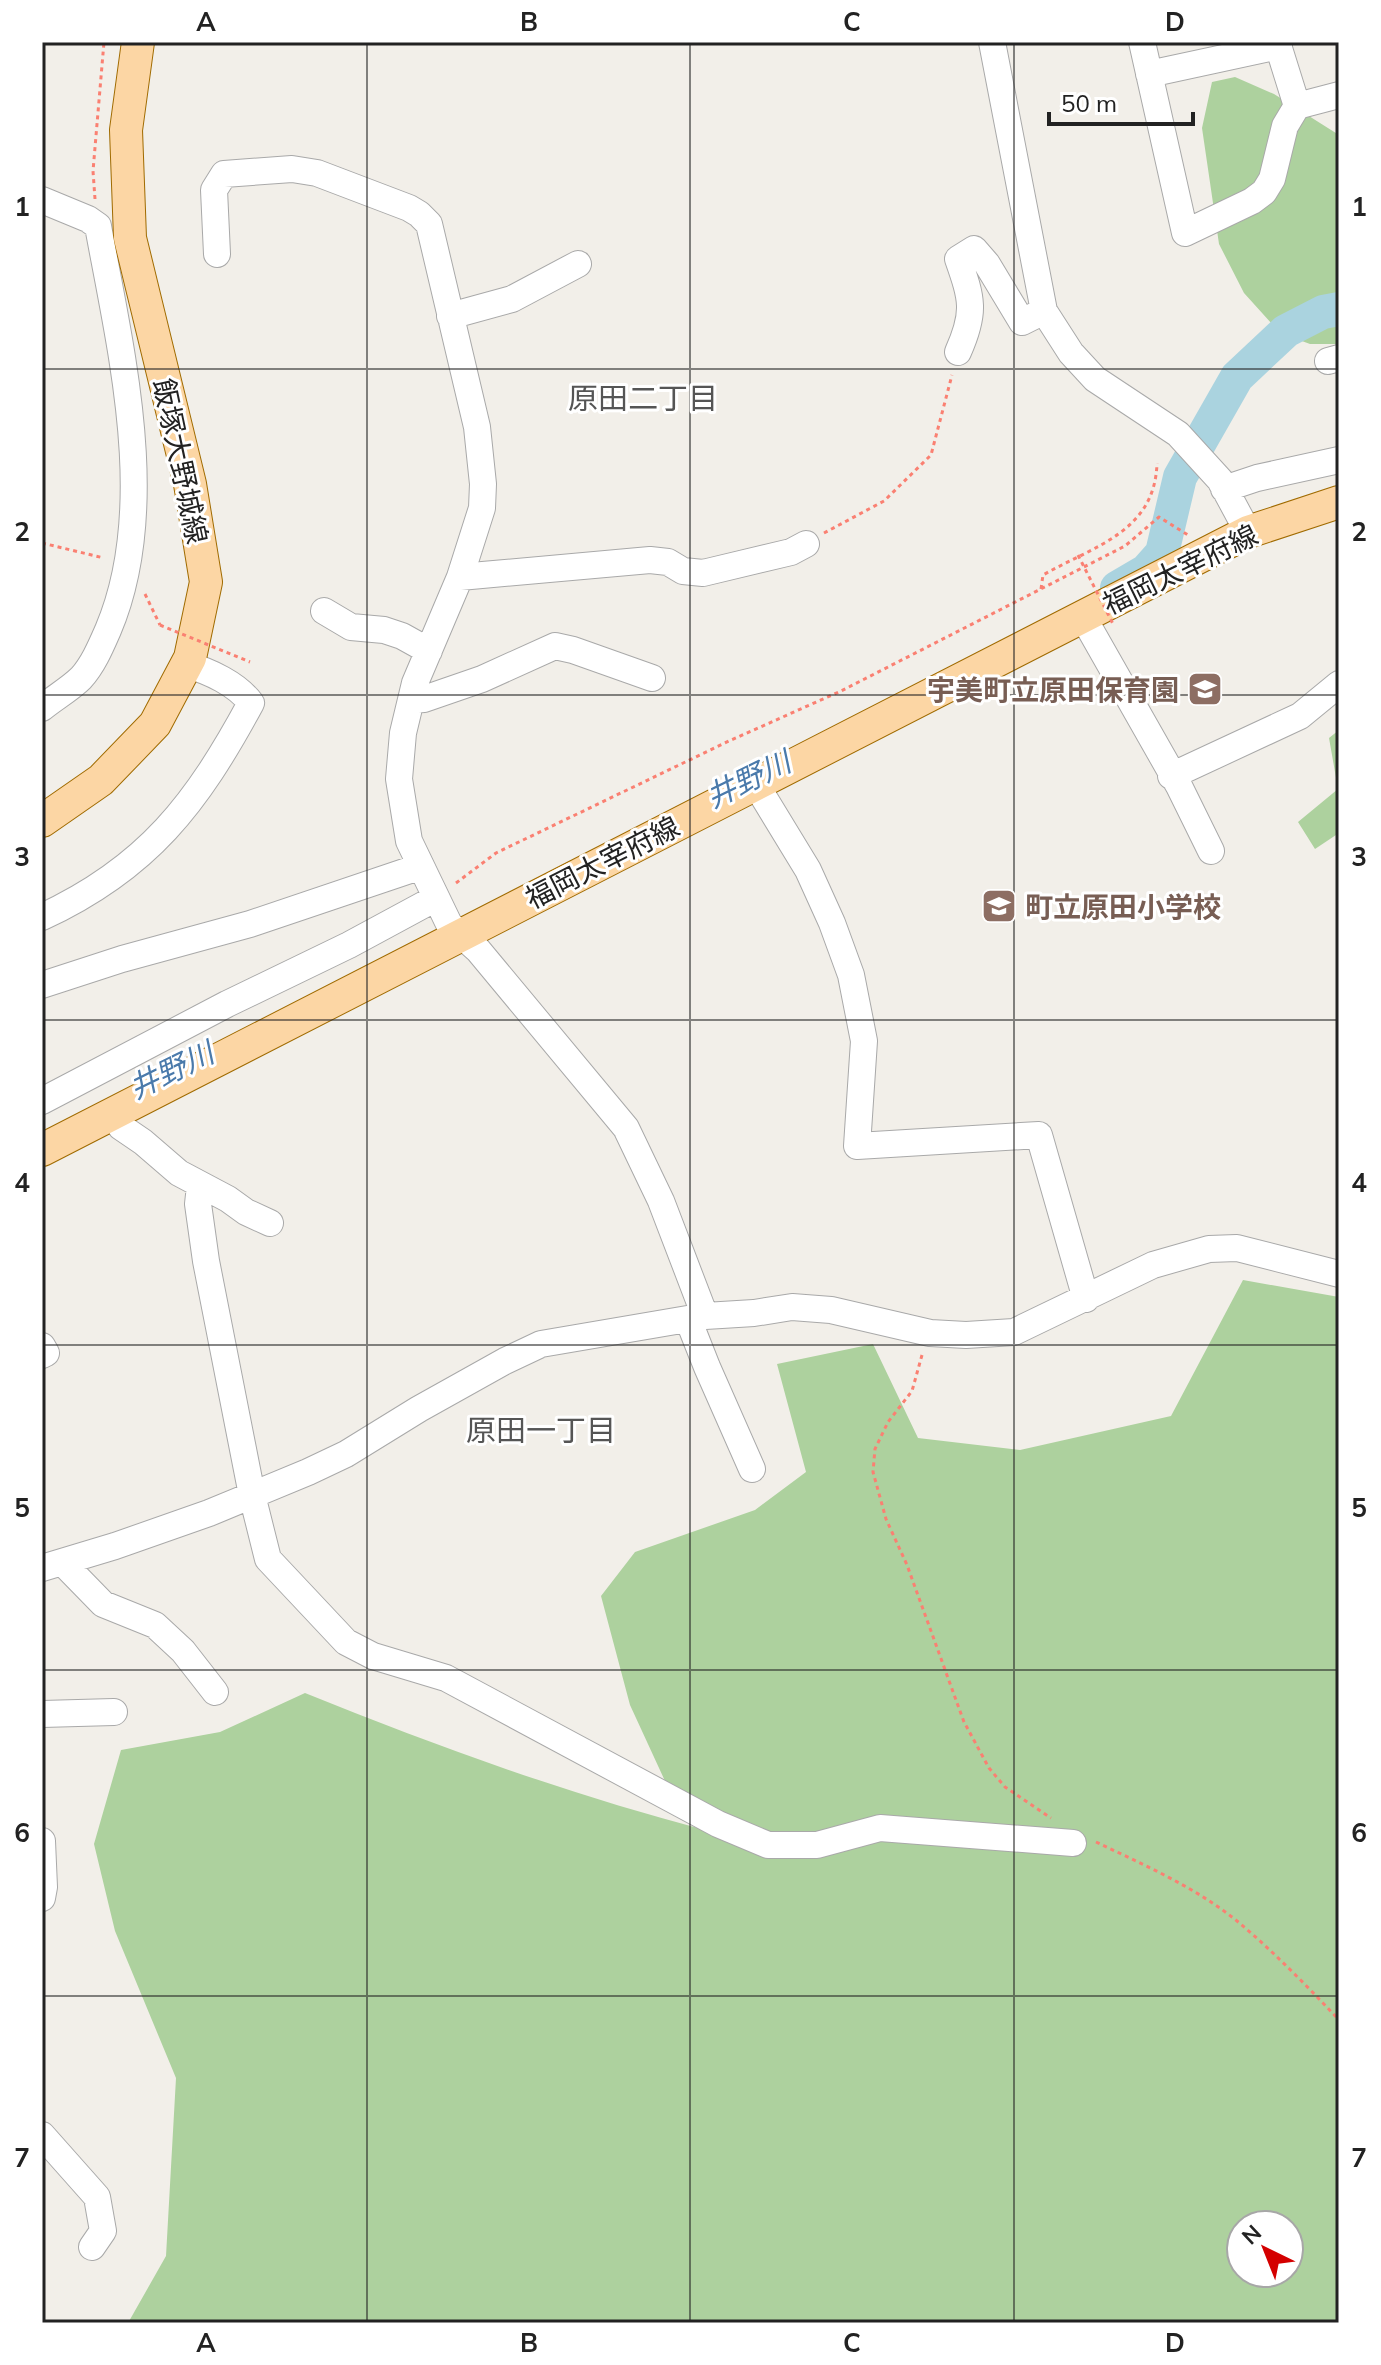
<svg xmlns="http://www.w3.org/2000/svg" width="1381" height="2365" font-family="Mulish,'Noto Sans JP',sans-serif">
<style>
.forest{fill:#add19e;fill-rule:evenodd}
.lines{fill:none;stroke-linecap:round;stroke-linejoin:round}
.river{stroke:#aad3df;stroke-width:34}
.minor-casing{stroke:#a9a9a9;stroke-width:28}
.major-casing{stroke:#a06b00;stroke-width:34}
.path{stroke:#fa8072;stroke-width:3;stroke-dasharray:4 4;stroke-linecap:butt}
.minor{stroke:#fff;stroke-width:26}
.major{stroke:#fcd6a4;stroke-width:32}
.path-bridge{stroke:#fa8072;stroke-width:3;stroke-dasharray:4 4;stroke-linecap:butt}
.grid{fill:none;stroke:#222;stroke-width:2;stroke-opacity:0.55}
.labels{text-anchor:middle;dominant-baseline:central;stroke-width:6;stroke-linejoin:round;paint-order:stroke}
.street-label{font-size:28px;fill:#222;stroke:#fff}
.education-label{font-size:28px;font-weight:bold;fill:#785e54;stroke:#fff;text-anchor:end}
.neighbourhood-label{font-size:30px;fill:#555;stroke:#fff}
.water-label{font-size:30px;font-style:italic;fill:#4a7aab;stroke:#fff}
.neatline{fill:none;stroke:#222;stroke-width:3}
.grid-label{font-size:26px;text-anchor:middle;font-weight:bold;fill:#222}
</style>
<rect width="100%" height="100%" fill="#f2efe9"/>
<!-- forest -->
<path class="forest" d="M1235,77L1274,94L1339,135V344H1310L1280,333L1244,293L1219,244L1202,128L1212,82Z
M1339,730V833L1315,849L1298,822L1338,789L1329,738Z
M1243,1280L1339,1297V2323H128L166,2256L176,2078L115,1931L94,1844L121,1750L220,1732L305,1693C435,1746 569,1794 705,1830L665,1781L630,1705L601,1596L635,1552L755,1510L806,1472L777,1364L873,1344L918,1438L1020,1450L1171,1416ZM1241,2225H1289V2273H1241Z"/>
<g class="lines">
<!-- river -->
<path class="river" d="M1117,588L1146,571L1162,553L1180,477L1237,377L1286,331L1323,312L1339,309"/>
<!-- minor casing -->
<g class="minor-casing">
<path id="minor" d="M992,42L1044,311L1071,353L1095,379L1178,434L1220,480L1248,532
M1142,42L1185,233L1252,201L1264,192L1272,179L1285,126L1297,106
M1277,42L1297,106L1339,95
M1149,74L1279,46
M42,200L88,219L98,226C121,352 160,508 108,630C101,646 93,665 81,678C70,689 54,698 42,708
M217,254L214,190L224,174L292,169L317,173L409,208L419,214L429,224L477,427L483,484L482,508L460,577L415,683L403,733L399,779L409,841L449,924L478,950L626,1128L661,1201L705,1316
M450,316L512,299L578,264
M958,352C976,312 972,299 958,259L974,249L987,264L1022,322L1044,311
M1328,361L1339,358
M1224,489L1257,478L1339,460
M460,577L650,560L668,562L683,571L703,573L791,552L806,544
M324,611L351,627L384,630L402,636L429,651
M1083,617L1179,786L1211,851
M411,700L424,699L482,679L555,646L573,650L652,678
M1171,776L1300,716L1339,684
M755,783L808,870L832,923L851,975L864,1041L857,1146L1039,1135L1086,1299
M42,917C148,868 197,803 251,703C237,684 209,671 187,665
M42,985L122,959L250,924L419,867
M42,1101L227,1004L349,945L436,898
M113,1113L121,1127L143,1142L179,1173L228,1199L246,1212L270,1223
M200,1186L198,1204L206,1261L252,1495L268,1559L346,1642L373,1656L446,1678L718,1824L768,1845H817L880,1828L1073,1843
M688,1319L707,1367L752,1469
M42,1346L46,1353L42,1355
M62,1562L103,1604L155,1625L183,1651L215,1692
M42,1568L115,1546L209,1513L308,1472L346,1454L419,1409L505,1361L541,1344L705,1316L754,1313L792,1307L831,1310L930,1333L966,1335L1014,1332L1153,1265L1209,1249L1237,1248L1339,1274
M42,1714L114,1712
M42,1841L44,1887L42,1898
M42,2135L97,2197L103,2231L92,2247"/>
</g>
<!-- major casing -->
<g class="major-casing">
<path id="major" d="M42,821L101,780L155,724L190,658L206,582L190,484L130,238L126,130L138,42
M42,1150L1248,532L1339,502"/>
</g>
<!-- path -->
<path class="path" d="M95,199L93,171L104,42
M824,533L884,501L931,455L952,375
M42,543L104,558
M1041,589L1043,575C1094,546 1155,532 1157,463
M145,594L160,625
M456,883L496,853L729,741L841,691L1125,546L1159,517L1188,535
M922,1355L912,1391L888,1422L875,1449L873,1472L886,1519L907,1565L964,1722L989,1768L1005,1787L1051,1818
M1096,1842C1144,1865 1195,1887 1237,1921C1273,1951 1307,1986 1339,2020"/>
<!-- minor -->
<use href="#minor" class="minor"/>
<!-- major -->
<use href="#major" class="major"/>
<!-- path-bridge -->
<path class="path-bridge" d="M1078,555L1113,624
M160,625L250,662"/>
</g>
<!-- grid -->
<path class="grid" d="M367,42V2323M690,42V2323M1014,42V2323M42,369H1339M42,695H1339M42,1020H1339M42,1345H1339M42,1670H1339M42,1996H1339"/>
<!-- icons -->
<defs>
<g id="school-square" transform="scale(1.8)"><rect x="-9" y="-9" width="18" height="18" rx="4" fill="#8d6e63" stroke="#fff"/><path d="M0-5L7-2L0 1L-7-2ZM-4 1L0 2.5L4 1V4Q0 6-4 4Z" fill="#fff"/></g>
</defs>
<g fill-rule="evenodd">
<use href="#school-square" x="1205" y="689"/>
<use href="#school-square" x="999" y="906"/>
</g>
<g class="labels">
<!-- street labels -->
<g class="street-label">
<text transform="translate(181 461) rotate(78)">飯塚大野城線</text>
<text transform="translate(1180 569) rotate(-26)">福岡太宰府線</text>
<text transform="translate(602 862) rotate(-27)">福岡太宰府線</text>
</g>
<!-- education labels -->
<g class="education-label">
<text x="1179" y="689">宇美町立原田保育園</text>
<text x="1025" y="906" text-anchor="start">町立原田小学校</text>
</g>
<!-- neighbourhood labels -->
<g class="neighbourhood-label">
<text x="643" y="398">原田二丁目</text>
<text x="541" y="1430">原田一丁目</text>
</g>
<!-- water labels -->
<g class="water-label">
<text transform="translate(748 779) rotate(-26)">井野川</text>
<text transform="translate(171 1070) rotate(-26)">井野川</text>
</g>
</g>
<!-- border -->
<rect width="1381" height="2365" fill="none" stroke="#ffffff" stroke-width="88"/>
<!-- north arrow -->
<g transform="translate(1265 2249) rotate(317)"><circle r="38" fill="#ffffff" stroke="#a7a7a7" stroke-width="2"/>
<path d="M0-6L14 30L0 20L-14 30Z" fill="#d40000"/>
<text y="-12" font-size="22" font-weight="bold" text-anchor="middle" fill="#222222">N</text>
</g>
<!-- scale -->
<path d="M1049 112v12h144v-12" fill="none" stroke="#222222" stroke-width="4"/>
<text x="1061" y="112" font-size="24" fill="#222222" stroke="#ffffff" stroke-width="6" paint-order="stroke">50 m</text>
<rect x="44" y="44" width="1293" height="2277" class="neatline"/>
<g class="grid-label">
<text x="206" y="31">A</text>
<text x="529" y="31">B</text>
<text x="852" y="31">C</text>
<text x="1175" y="31">D</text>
<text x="22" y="216">1</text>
<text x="1359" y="216">1</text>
<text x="22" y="541">2</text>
<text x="1359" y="541">2</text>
<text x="22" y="866">3</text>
<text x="1359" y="866">3</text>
<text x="22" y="1192">4</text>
<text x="1359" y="1192">4</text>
<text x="22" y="1517">5</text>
<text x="1359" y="1517">5</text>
<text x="22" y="1842">6</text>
<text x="1359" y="1842">6</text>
<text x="22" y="2167">7</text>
<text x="1359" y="2167">7</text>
<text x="206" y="2352">A</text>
<text x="529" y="2352">B</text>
<text x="852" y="2352">C</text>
<text x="1175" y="2352">D</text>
</g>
</svg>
